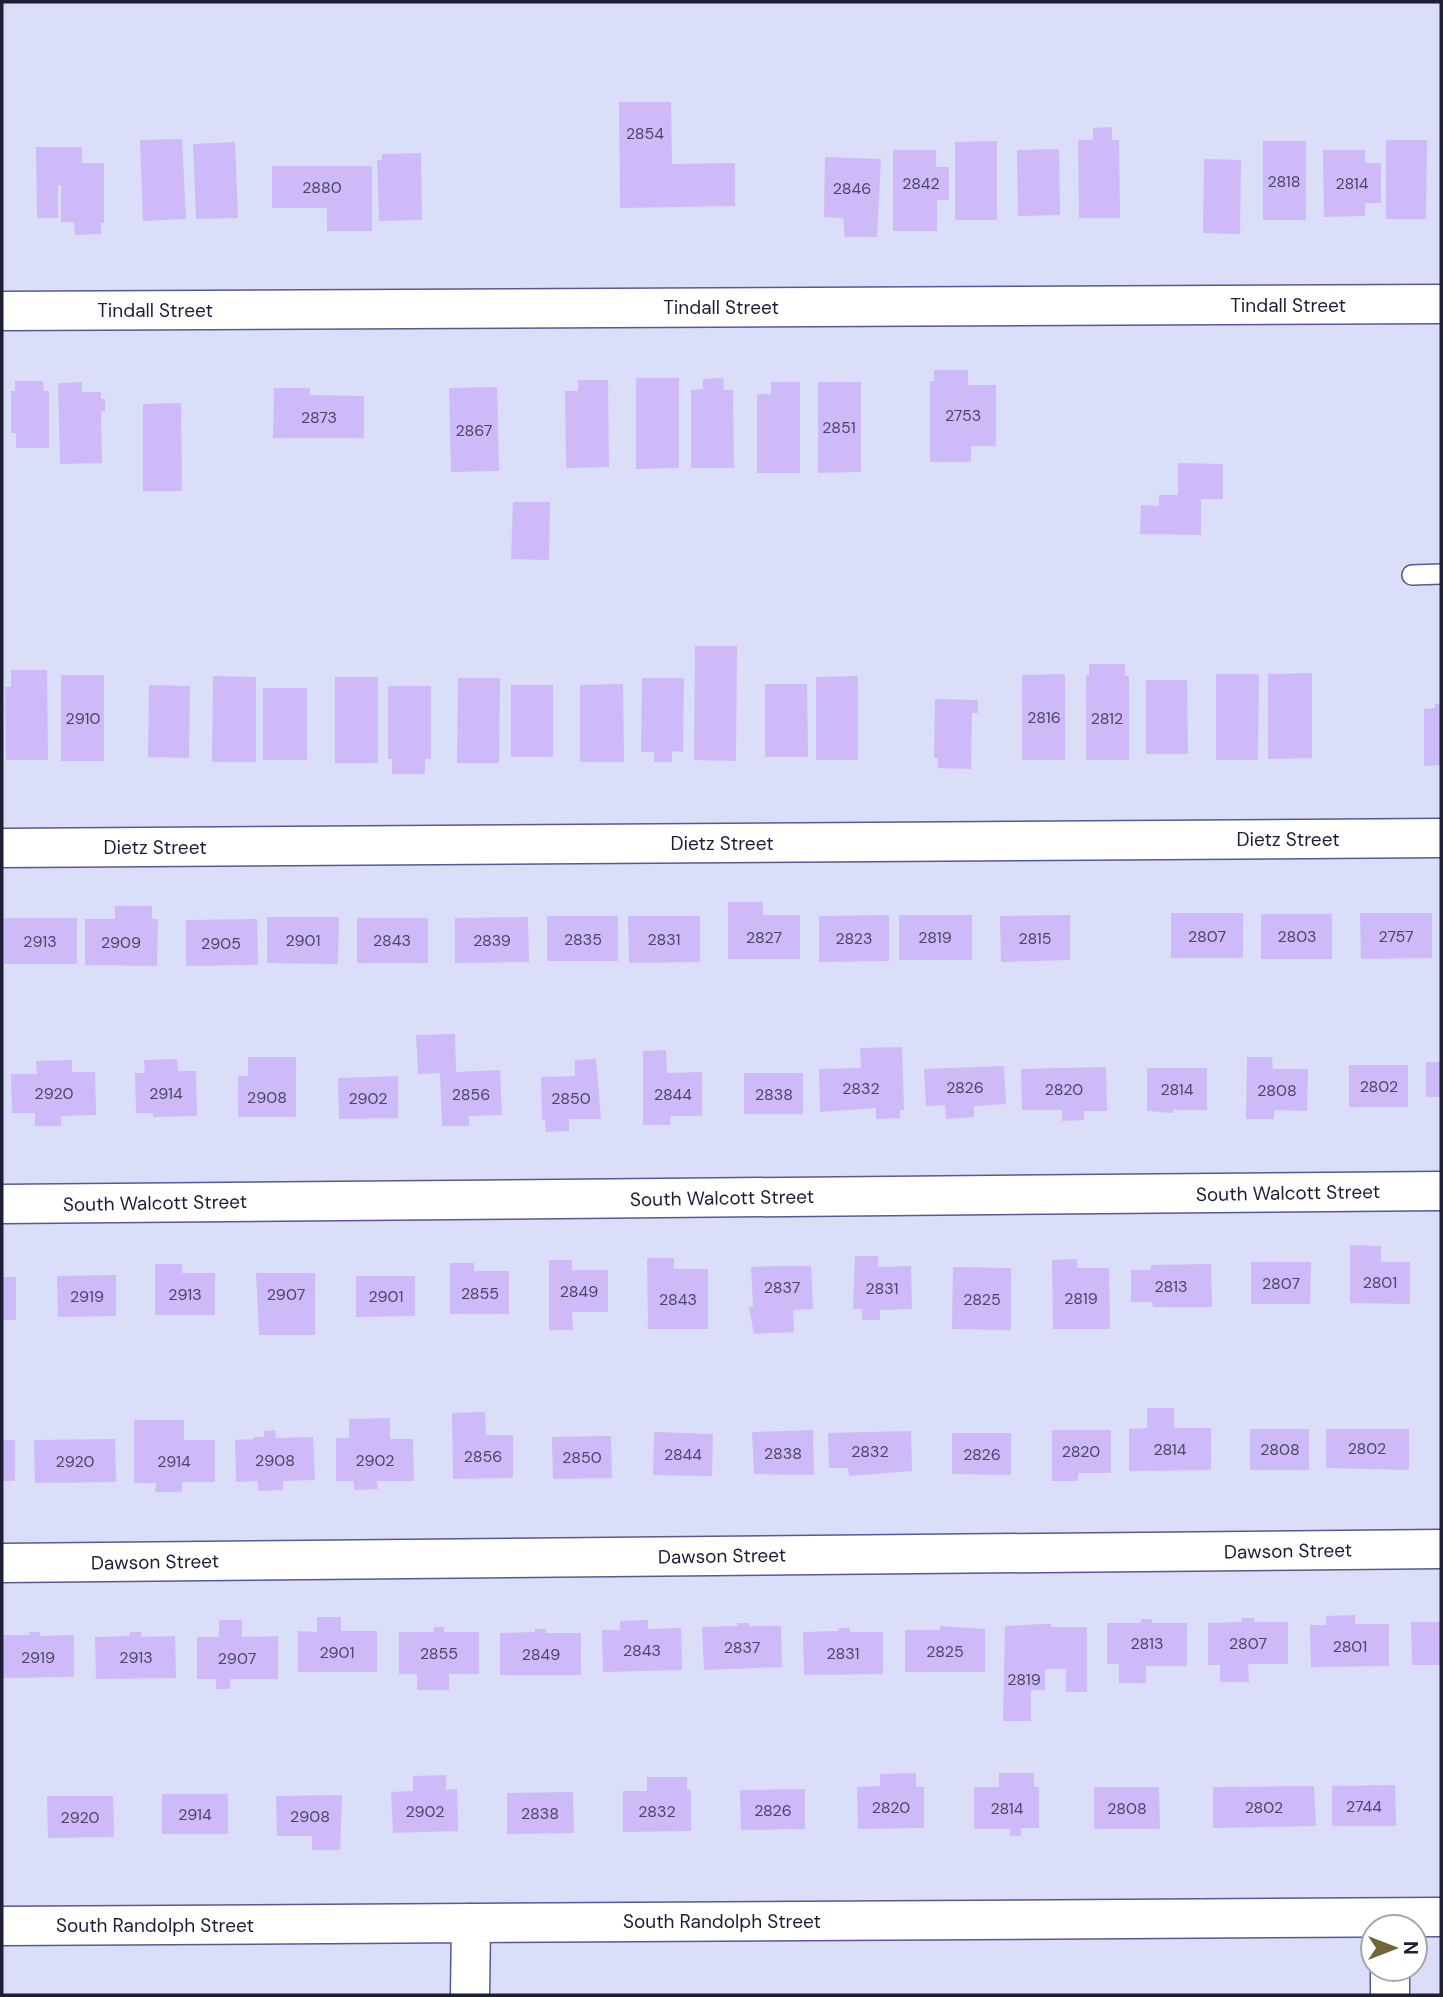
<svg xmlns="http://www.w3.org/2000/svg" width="1443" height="1997" font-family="'DM Sans',sans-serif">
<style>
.building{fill:#cebaf8}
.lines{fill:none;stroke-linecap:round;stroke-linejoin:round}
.service-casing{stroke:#555a91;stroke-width:22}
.minor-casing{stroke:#555a91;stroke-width:41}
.service{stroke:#fff;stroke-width:19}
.minor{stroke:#fff;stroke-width:38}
.labels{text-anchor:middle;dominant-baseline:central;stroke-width:5;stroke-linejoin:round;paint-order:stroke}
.number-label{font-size:16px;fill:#494666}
.street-label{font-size:19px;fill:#1d1f36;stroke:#fff}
</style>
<rect width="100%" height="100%" fill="#dbdef8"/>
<!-- building -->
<path class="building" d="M619,102H671L672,164L735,163V206L620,208Z
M1112,127V140H1119L1120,218H1079L1078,140H1093V128Z
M182,139L186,219L143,221L140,140Z
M1386,140H1427L1426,219H1386Z
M997,141V220H955V142Z
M1263,141H1306V220H1263Z
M235,142L238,218L196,219L193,144Z
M36,147H82V163H104V223H101V234L75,235L74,222H61V185H58V218H37Z
M1059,149L1060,215L1018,216L1017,150Z
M893,150H936V167H949V200H937V231H893Z
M1323,150H1365V163H1381V203H1365V216L1324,217Z
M421,153L422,220L379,221L377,160H382V154Z
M825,157L881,159L877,237H845L843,218L824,217Z
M1204,159L1241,160L1240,234L1203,233Z
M272,166H372V231H327V208H272Z
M934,370H968V385H996V446H971V462H930V381H934Z
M636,378H679V468L636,469Z
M723,378L724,390H733L734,468H691V390L703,389V379Z
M578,380H608L609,467L566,468L565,391H578Z
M15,381H43L44,391H49V448H16V433H11V391H15Z
M82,382V392H101V399H105V411H101L102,463L60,464L58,383Z
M771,382H800V473H757V394H771Z
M818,382H861V472L818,473Z
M497,387L499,471L451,472L449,388Z
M274,388H310V395L364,396V438H273Z
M181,403L182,491H143V404Z
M1178,463L1223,464V499H1201V535L1140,534L1141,505L1159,506V495H1178Z
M513,502H550L549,560L511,559Z
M695,646H737L736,761L694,760Z
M1089,664H1125V676H1129V760H1086V675H1089Z
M11,670H47L48,760H6L5,687H11Z
M1312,673V758L1268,759V674Z
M1065,674V760H1022V675Z
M1216,674H1259L1258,760H1216Z
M61,675H104V761H61Z
M213,676L256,677V762H212Z
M858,676V760H816V677Z
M335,677H378V763H335Z
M458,678H500L499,763H457Z
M642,678H684L683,752L672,751V762H654V752H641Z
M1146,680H1187L1188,754H1146Z
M623,684L624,762H580V685Z
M765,684H807L808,757H765Z
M149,685L190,686L189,758L148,757Z
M511,685H553V757H511Z
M388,686H431V759H425V774H392V759H388Z
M263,688H307V760H263Z
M935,699L978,700V713H972L971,769L938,768V758H934Z
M1435,704H1441V765L1424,766V709L1435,708Z
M728,902H763V915H800V959H728Z
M115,906H152V919H158L157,966L85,965V919H115Z
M1171,913H1243V958H1171Z
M1360,913H1432V958L1361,959Z
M1261,914H1332V959H1261Z
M889,915V961L819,962V916Z
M899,915H972V960H899Z
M1070,915V960L1001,962L1000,916Z
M547,916H618V961H547Z
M628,916H700V962L629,963Z
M267,917H339L338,964L267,963Z
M528,917L529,962L455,963V918Z
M4,918H77V964H4Z
M357,918H428V963H357Z
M257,919L258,965L186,966V920Z
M455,1034L456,1072L500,1070L502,1115L469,1116V1126H442L440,1073L418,1074L416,1035Z
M902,1047L904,1110H900V1118L876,1119V1108L820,1112L819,1069L861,1068L860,1048Z
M666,1050L667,1073L702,1072V1116H670V1125H643V1051Z
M248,1057H296V1117H238V1076H248Z
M1247,1057H1272L1273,1069H1308L1307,1111L1274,1110V1119H1246Z
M177,1059L178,1071H196L197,1116L153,1117V1113H136L135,1073H145L144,1060Z
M596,1059L601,1119H569V1131L546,1132L545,1120H542L541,1077L575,1076V1060Z
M72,1060V1072H95L96,1115L61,1116V1126H35V1113H12L11,1074H37L36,1061Z
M1426,1062H1441V1097H1426Z
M1349,1065H1408V1107H1349Z
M1004,1066L1006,1104L974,1106V1117L946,1119L945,1105L926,1106L924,1069Z
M1106,1067L1107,1111H1084V1120L1062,1121V1110H1022L1021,1069Z
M1147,1068H1207V1110H1173V1113L1147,1111Z
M744,1073H803V1114H744Z
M398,1076V1118L339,1119L338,1078Z
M1350,1245L1381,1246V1262H1410V1304L1350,1303Z
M855,1256H878V1267L911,1266L912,1309L880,1310V1320H862V1309H853Z
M647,1258H674V1269H708V1329H648Z
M1077,1259V1268H1109L1110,1329H1053L1052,1260Z
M549,1260H572V1270H608V1312H572L573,1330H549Z
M1251,1262H1311L1310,1304H1251Z
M450,1263H474V1271H509V1314H450Z
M155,1264H182V1273H215V1315H155Z
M1211,1264L1212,1307H1153L1152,1302H1131V1270H1151V1265Z
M777,1266H811L813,1309L793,1310L794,1332L754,1334L749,1307L753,1306L751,1267Z
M953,1267L1011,1268V1330L952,1329Z
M256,1273H315V1335H259Z
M116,1275V1316L58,1317L57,1276Z
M356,1276H415V1316L356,1317Z
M2,1277H16V1320H2Z
M1147,1408H1174V1428H1211V1470L1129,1471V1429L1147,1428Z
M485,1412L486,1435H513V1478L453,1479L452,1413Z
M390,1418V1439H413L414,1481H377L378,1489L354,1490V1481H336V1438H349V1419Z
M134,1420H184V1440H215V1482H182V1492H155L156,1483H134Z
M1250,1429H1309V1470H1250Z
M1326,1429H1409V1470L1326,1468Z
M275,1430L276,1438L313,1437L315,1480L283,1481V1490L258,1491V1481L236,1482L235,1440L254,1439V1437H264V1431Z
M813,1430L814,1475L754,1474L752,1432Z
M1052,1430H1111V1473H1078V1481H1052Z
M911,1431L912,1471L849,1476L848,1468H829L828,1433Z
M654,1432L713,1434L712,1476L653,1475Z
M952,1433H1011V1475L952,1474Z
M611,1436L612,1478L553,1479L552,1437Z
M115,1439L116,1482L35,1483L34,1440Z
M2,1440H15V1481H2Z
M1355,1615V1624H1389V1666L1311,1667L1310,1625H1326V1616Z
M317,1617H341V1631H377V1672H298V1631L317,1632Z
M1242,1618H1254V1622H1288V1664H1248L1249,1682H1220V1665H1208V1623L1242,1622Z
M1141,1619H1152V1623H1187V1666H1146V1683H1119V1664H1107V1623H1141Z
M219,1620H242V1637L278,1636V1679H230V1689H216V1679H197V1637H219Z
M648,1620V1629L681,1628L682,1670L603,1672L602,1630H620V1621Z
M1411,1622H1441V1665H1412Z
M737,1623H749V1626H781L782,1667L704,1670L702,1627L738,1626Z
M1041,1624H1051V1627H1087V1692H1066V1669H1045V1690H1031V1721H1003L1005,1626Z
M940,1626L985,1629V1672H905V1630H940Z
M434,1627H444V1632H479V1674H449V1690H417V1674H399V1632H434Z
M838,1628H850V1632H883V1674L804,1675L803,1632L838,1631Z
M535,1629H546V1633H581V1675H500V1633L535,1632Z
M29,1632H40V1636L74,1635V1677L2,1678V1635H30Z
M130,1632H141V1637L175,1636L176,1678L96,1679L95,1637L130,1636Z
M916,1773V1787H924V1828L858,1829L857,1787L880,1786V1774Z
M999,1773H1034V1787H1039V1828H1021V1836H1010V1829H974V1787H999Z
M446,1775V1790L457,1789L458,1831L393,1833L391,1792L413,1791V1776Z
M647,1777H687V1790H691V1831L623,1832V1791H647Z
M1395,1785L1396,1826H1332V1786Z
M1314,1786L1316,1826L1213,1828V1787Z
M1094,1787H1159L1160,1829H1094Z
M805,1789V1829L741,1830L740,1790Z
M573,1792L574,1833L507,1834V1793Z
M162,1794H228V1834H162Z
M342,1795L340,1850H312V1836H277L276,1796Z
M47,1796H113L114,1837L48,1838Z"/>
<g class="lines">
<!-- service casing -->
<g class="service-casing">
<path id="service" d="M1412,575L1441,574"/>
</g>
<!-- minor casing -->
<g class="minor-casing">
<path id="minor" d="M2,311L1441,304
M2,848L1441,838
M2,1204L1441,1191
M2,1563L1441,1549
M2,1926L1441,1917
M1390,1969V1995
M470,1995L471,1923"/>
</g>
<!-- service -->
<use href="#service" class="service"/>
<!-- minor -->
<use href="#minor" class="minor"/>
</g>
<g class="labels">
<!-- number labels -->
<g class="number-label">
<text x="645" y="133">2854</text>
<text x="1284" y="181">2818</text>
<text x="921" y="183">2842</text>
<text x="1352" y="183">2814</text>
<text x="322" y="187">2880</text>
<text x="852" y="188">2846</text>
<text x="963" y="415">2753</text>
<text x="319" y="417">2873</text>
<text x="839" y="427">2851</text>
<text x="474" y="430">2867</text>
<text x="1044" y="717">2816</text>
<text x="83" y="718">2910</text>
<text x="1107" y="718">2812</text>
<text x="1207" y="936">2807</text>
<text x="1297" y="936">2803</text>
<text x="1396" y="936">2757</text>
<text x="764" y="937">2827</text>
<text x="935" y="937">2819</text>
<text x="854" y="938">2823</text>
<text x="1035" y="938">2815</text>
<text x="583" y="939">2835</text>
<text x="664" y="939">2831</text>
<text x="303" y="940">2901</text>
<text x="392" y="940">2843</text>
<text x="492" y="940">2839</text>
<text x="40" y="941">2913</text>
<text x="121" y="942">2909</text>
<text x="221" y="943">2905</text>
<text x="1379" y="1086">2802</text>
<text x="965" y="1087">2826</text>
<text x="861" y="1088">2832</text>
<text x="1064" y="1089">2820</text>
<text x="1177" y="1089">2814</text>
<text x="1277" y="1090">2808</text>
<text x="54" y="1093">2920</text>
<text x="166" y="1093">2914</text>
<text x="471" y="1094">2856</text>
<text x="673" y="1094">2844</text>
<text x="774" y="1094">2838</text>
<text x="267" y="1097">2908</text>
<text x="368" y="1098">2902</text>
<text x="571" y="1098">2850</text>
<text x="1380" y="1282">2801</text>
<text x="1281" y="1283">2807</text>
<text x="1171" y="1286">2813</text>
<text x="782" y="1287">2837</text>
<text x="882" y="1288">2831</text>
<text x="579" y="1291">2849</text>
<text x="480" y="1293">2855</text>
<text x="185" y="1294">2913</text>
<text x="286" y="1294">2907</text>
<text x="87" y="1296">2919</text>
<text x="386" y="1296">2901</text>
<text x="1081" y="1298">2819</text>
<text x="678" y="1299">2843</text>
<text x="982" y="1299">2825</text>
<text x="1367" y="1448">2802</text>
<text x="1170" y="1449">2814</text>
<text x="1280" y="1449">2808</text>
<text x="870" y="1451">2832</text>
<text x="1081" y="1451">2820</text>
<text x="783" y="1453">2838</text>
<text x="683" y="1454">2844</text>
<text x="982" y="1454">2826</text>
<text x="483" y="1456">2856</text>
<text x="582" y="1457">2850</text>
<text x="275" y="1460">2908</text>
<text x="375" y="1460">2902</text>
<text x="75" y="1461">2920</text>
<text x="174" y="1461">2914</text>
<text x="1147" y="1643">2813</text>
<text x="1248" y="1643">2807</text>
<text x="1350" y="1646">2801</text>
<text x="742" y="1647">2837</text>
<text x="642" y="1650">2843</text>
<text x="945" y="1651">2825</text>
<text x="337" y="1652">2901</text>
<text x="439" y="1653">2855</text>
<text x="843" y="1653">2831</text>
<text x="541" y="1654">2849</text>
<text x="38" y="1657">2919</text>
<text x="136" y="1657">2913</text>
<text x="237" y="1658">2907</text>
<text x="1024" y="1679">2819</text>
<text x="1364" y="1806">2744</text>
<text x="891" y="1807">2820</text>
<text x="1264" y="1807">2802</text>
<text x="1007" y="1808">2814</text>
<text x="1127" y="1808">2808</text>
<text x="773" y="1810">2826</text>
<text x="425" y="1811">2902</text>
<text x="657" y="1811">2832</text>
<text x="540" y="1813">2838</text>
<text x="195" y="1814">2914</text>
<text x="310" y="1816">2908</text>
<text x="80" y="1817">2920</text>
</g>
<!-- street labels -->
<g class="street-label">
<text x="1288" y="305">Tindall Street</text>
<text x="721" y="307">Tindall Street</text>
<text x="155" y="310">Tindall Street</text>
<text x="1288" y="839">Dietz Street</text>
<text x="722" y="843">Dietz Street</text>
<text x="155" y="847">Dietz Street</text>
<text transform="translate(1288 1193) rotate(-1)">South Walcott Street</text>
<text transform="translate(722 1198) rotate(-1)">South Walcott Street</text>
<text transform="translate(155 1203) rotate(-1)">South Walcott Street</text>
<text transform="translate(1288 1551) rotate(-1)">Dawson Street</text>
<text transform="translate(722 1556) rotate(-1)">Dawson Street</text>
<text transform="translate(155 1562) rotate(-1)">Dawson Street</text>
<text x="722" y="1921">South Randolph Street</text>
<text x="155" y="1925">South Randolph Street</text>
</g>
</g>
<!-- border -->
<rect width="1443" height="1997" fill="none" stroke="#1d1f36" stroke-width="7"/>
<!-- north arrow -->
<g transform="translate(1394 1948) rotate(90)"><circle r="33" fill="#ffffff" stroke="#a5a5af" stroke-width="2"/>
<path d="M0-5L12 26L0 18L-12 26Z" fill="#706734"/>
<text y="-10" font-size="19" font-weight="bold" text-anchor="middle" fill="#1d1f36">N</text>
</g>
</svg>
